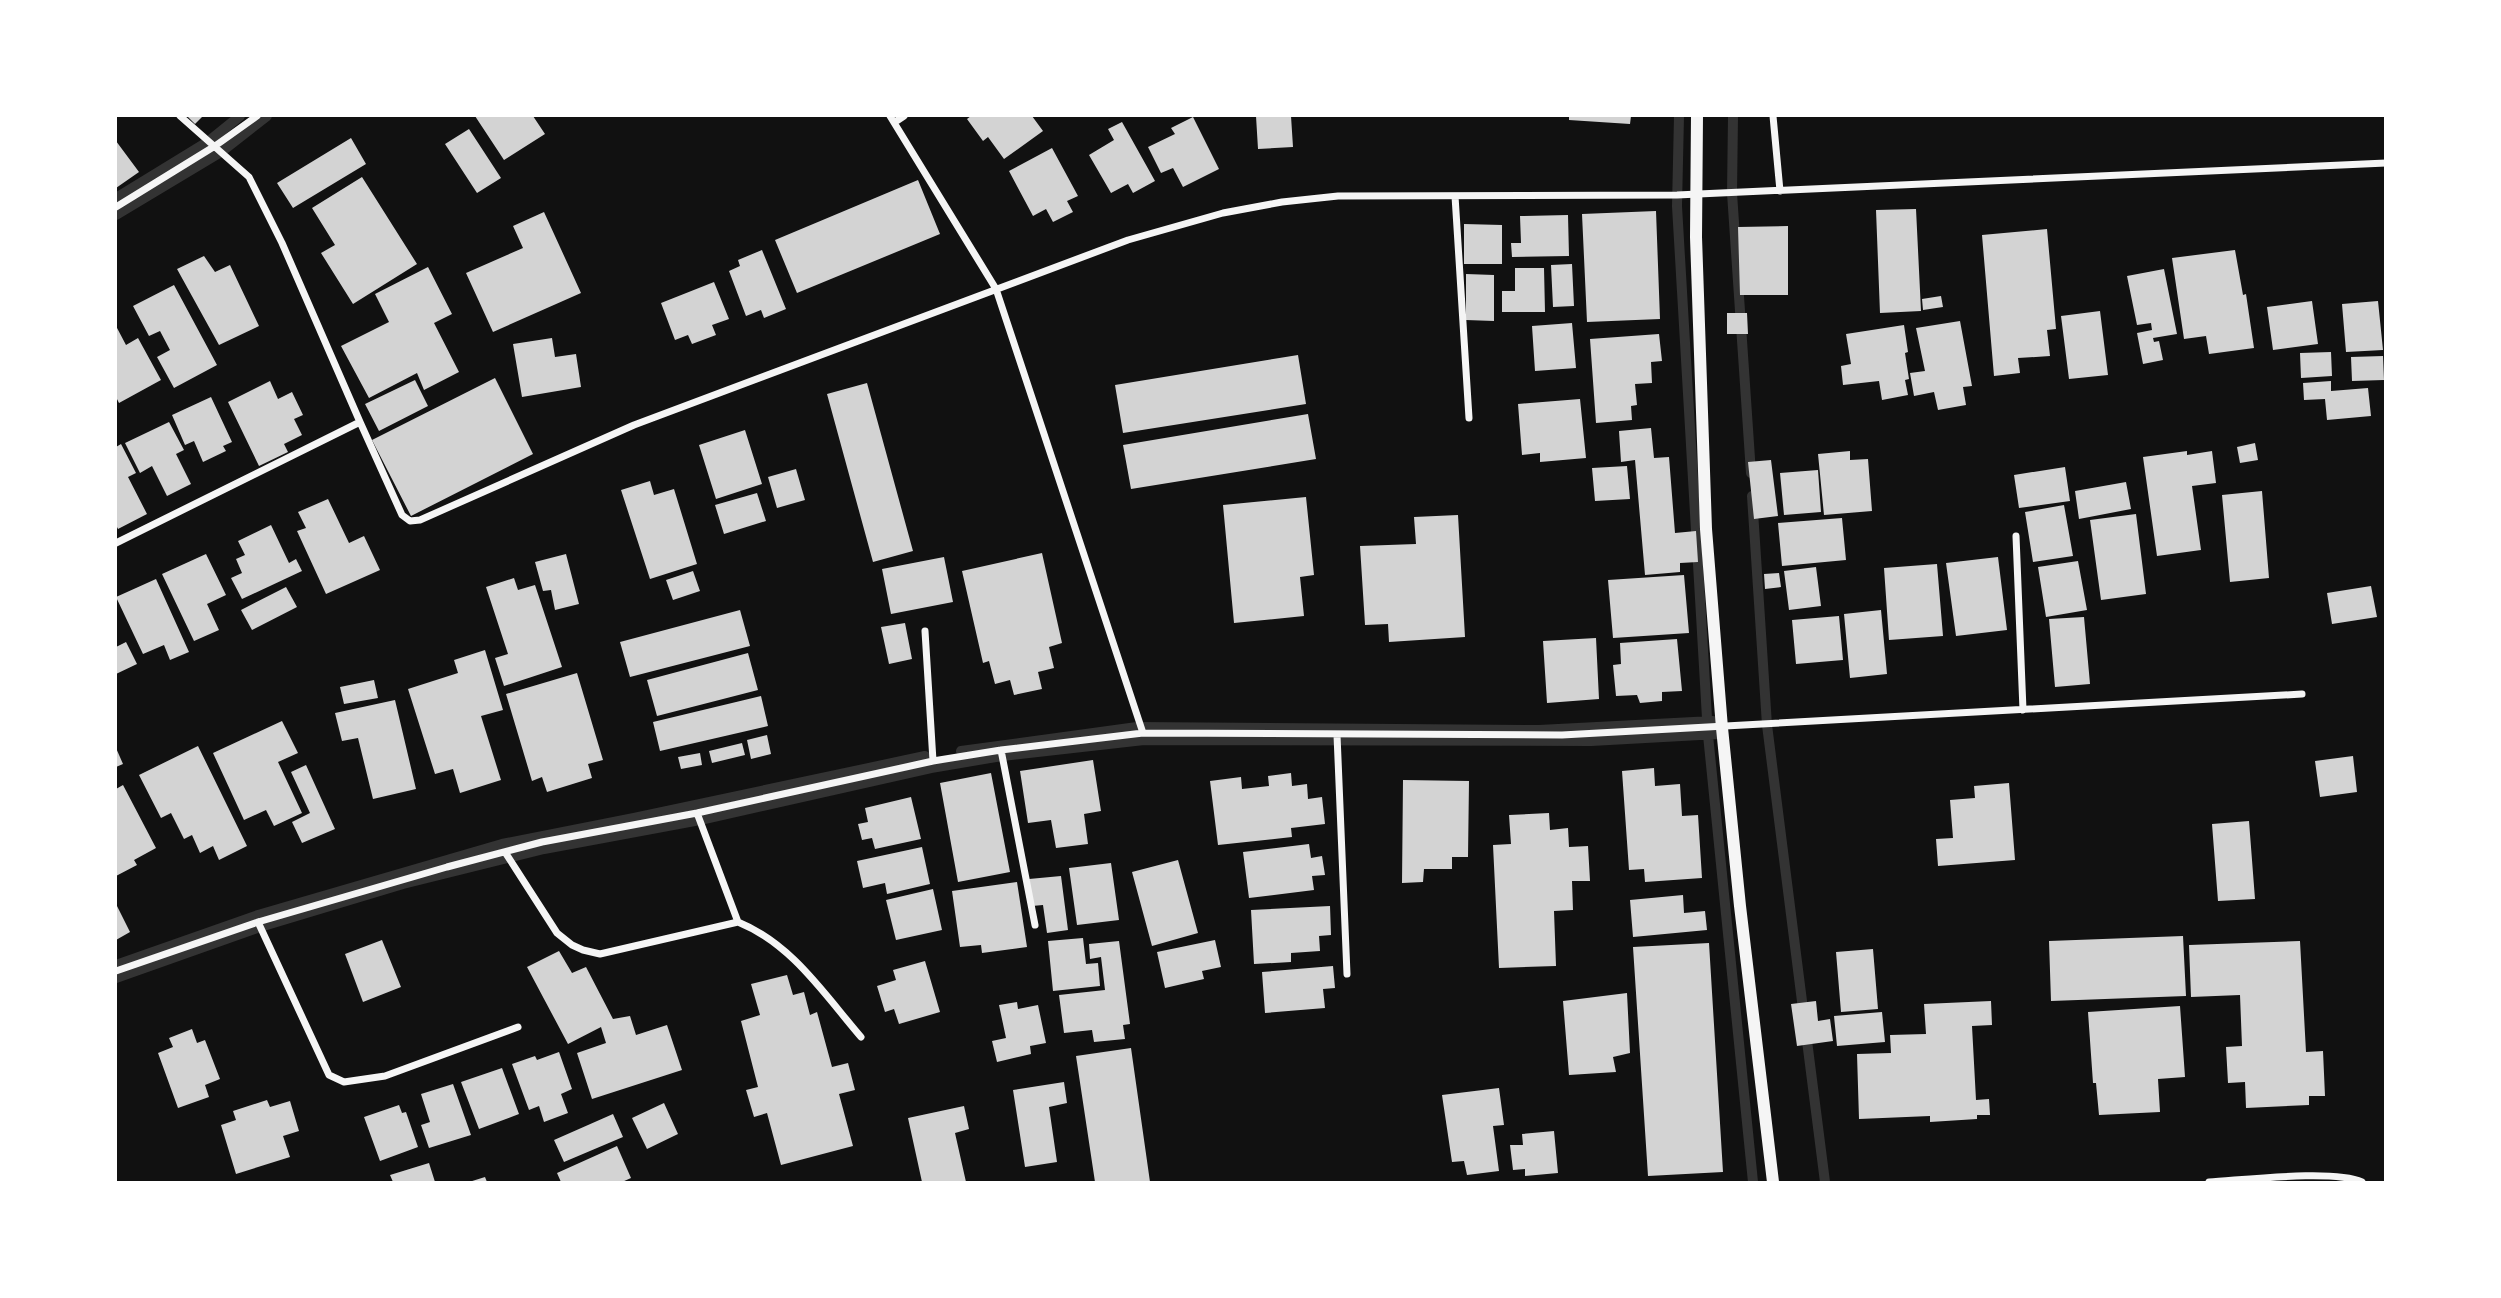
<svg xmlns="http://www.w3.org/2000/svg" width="2501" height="1298" font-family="Poppins,sans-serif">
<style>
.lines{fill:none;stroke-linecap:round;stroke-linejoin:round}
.stream{stroke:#333;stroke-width:10}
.building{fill:#d3d3d3}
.minor{stroke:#f5f5f5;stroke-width:7}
.tertiary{stroke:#f5f5f5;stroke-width:12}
</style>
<rect width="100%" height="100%" fill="#111"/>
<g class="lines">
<!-- stream -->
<path class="stream" d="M1679,116L1677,206L1708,735L1753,1182
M1733,116L1732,193L1751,473
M116,198L209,141L240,116
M116,215L221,152L267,116
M1752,496L1767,725L1804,1017
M961,751L1137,727L1539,730L1713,721
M116,965L258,915L502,844L634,818L925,756
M116,978L260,927L403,884L544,849L700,820L931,768L1002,756L1144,740L1591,741L1718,734
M1806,1033L1825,1182"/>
</g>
<!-- building -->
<path class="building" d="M187,116H203L195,124Z
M475,116H533L545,134L504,160Z
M971,116H1032L1043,131L1004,159L988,137L983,141L967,119Z
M1256,116H1291L1293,147L1258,149Z
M1569,116H1631L1630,124L1569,120Z
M1193,117L1219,169L1183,187L1173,168L1161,173L1148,147L1175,134L1171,128Z
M1122,122L1155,181L1133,193L1128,184L1111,193L1089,155L1114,140L1108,129Z
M469,129L501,178L477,193L445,144Z
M351,138L366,164L293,208L277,183Z
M116,141L139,172L116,188Z
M1052,148L1078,196L1067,201L1073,212L1053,222L1046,209L1033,216L1009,171Z
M362,177L417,264L353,304L321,253L335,245L312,208Z
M918,180L940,234L797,293L775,240Z
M1916,209L1921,311L1880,313L1876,210Z
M1656,211L1660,319L1587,322L1582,214Z
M544,212L581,293L493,332L466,273L523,248L513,226Z
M1568,215L1569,256L1512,257L1511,243H1521L1520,216Z
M1464,224L1502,225V264H1464Z
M1788,226V295H1740L1738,227Z
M2047,229L2056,329L2047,330L2050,356L2018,358L2020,373L1994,376L1982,235Z
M762,250L786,309L764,318L761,310L746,316L729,271L740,266L738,260Z
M2235,250L2243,295L2246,294L2254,348L2209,354L2206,336L2184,339L2172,258Z
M204,256L215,272L230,265L259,326L219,345L177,269Z
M1572,264L1574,306L1553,307L1551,265Z
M428,267L452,314L434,323L459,372L424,390L417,373L369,398L341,346L389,322L375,294Z
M1515,268H1544L1545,312H1502V291H1515Z
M2164,269L2177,334L2153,338L2154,342L2159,341L2163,360L2143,364L2137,333L2152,330L2151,323L2137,325L2127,276Z
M1466,274L1494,275V321L1466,320Z
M714,282L729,319L712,325L716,335L692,344L688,335L675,340L661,303Z
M174,285L217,365L174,388L157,357L170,350L160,331L149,336L133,306Z
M1941,296L1943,307L1923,310L1922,299Z
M2312,301L2318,344L2273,350L2267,307Z
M2378,301L2383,350L2346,352L2342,304Z
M2100,311L2108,375L2069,379L2061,316Z
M1727,313H1747L1748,334H1727Z
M1960,321L1972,386L1963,387L1966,405L1938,410L1934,392L1914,396L1910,373L1925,371L1916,328Z
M1572,323L1576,368L1535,371L1532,326Z
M1904,325L1908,352L1905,353L1909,379L1905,380L1908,395L1882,400L1879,381L1843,385L1841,366L1851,364L1846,334Z
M116,326L126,345L138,338L161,380L119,403L116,397Z
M1659,334L1662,361L1651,362L1652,383L1635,384L1637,405L1631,406L1632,420L1596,423L1590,339Z
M552,338L555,357L576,354L581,387L522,397L513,344Z
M2331,352L2332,376L2301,378L2300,353Z
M1298,355L1306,404L1123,433L1115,385Z
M2383,356L2384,380L2352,381L2351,357Z
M495,378L533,454L411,516L372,440Z
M415,380L428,406L379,431L365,404Z
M270,381L278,399L292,392L303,415L294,419L302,435L284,444L288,452L259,466L228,402Z
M2331,381V391L2368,388L2371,416L2327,420L2325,399L2304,400L2303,383Z
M867,383L913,551L873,562L827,394Z
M211,397L232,442L223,446L226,451L203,462L194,441L185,445L172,415Z
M1580,399L1586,458L1540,462V453L1522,455L1518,404Z
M1308,414L1316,459L1131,489L1123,445Z
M169,422L184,450L176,454L191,484L167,496L152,466L140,473L125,443Z
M1651,428L1654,458L1669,457L1675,533L1696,531L1698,562L1680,563V572L1645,575L1635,460L1621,462L1619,431Z
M745,430L762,484L716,499L699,445Z
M2255,443L2258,460L2240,463L2237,447Z
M121,444L136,473L128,477L147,514L118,529L116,525V447Z
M1850,451V460L1868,459L1872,511L1824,515L1818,454Z
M2187,451V455L2212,451L2216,483L2192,486L2201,550L2157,556L2143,457Z
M1771,460L1778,516L1754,519L1748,462Z
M1627,466L1630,499L1595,501L1592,468Z
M2065,467L2070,501L2019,508L2014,475Z
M796,469L805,500L777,508L768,477Z
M1818,470L1821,512L1784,515L1780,473Z
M650,481L654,495L674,489L697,564L650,579L621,490Z
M2126,482L2131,509L2079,519L2075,491Z
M2262,491L2269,578L2230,582L2222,495Z
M757,493L766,521L724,534L715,505Z
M1306,497L1314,575L1300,577L1304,616L1234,623L1223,505Z
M328,499L349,543L364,536L380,570L326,594L297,531L306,528L298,512Z
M2064,505L2073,556L2033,562L2025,512Z
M2136,514L2146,594L2101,600L2090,520Z
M1458,515L1465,637L1389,642L1388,624L1365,625L1360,546L1416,544L1414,517Z
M1842,518L1846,560L1782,566L1778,523Z
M271,525L289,563L296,559L302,571L242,599L231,578L242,573L236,559L245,555L238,541Z
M1042,553L1062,643L1049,647L1054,668L1038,672L1042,689L1014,695L1010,680L995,684L989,661L983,663L962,571Z
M206,554L226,595L207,604L219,630L194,641L162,574Z
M566,554L579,604L555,610L551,590L543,591L535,562Z
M944,557L953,602L891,614L882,569Z
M1998,557L2007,630L1956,636L1946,563Z
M2078,561L2087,610L2046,617L2038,567Z
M1937,564L1943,636L1889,640L1884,568Z
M1816,567L1821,606L1789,610L1784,571Z
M693,571L700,591L673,600L666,580Z
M1779,573L1781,587L1765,589L1764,574Z
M1684,575L1689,633L1613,638L1608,580Z
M514,578L518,590L535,585L562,667L504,686L495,658L508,654L486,587Z
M156,579L189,652L170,660L164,645L143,654L116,597Z
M2371,586L2377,617L2332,624L2327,593Z
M286,587L297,607L252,630L241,610Z
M740,610L750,646L630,677L620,642Z
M1881,610L1887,674L1850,678L1844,614Z
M1839,616L1843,660L1796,664L1792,620Z
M2084,617L2090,684L2055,687L2049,619Z
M905,623L912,659L889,664L881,627Z
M1596,638L1599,699L1547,703L1543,641Z
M1677,639L1682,691L1662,692V701L1640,703L1637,695L1616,696L1613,665L1621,664L1620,643Z
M126,642L137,664L116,674V647Z
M485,650L503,710L481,716L501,780L460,793L453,769L435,774L408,689L458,673L454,660Z
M748,653L758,690L657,716L647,680Z
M577,673L603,760L588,764L592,778L547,792L542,777L532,781L506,694Z
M374,680L378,698L344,704L340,687Z
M761,696L768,726L660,751L653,722Z
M395,700L416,789L373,799L358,738L342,741L335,713Z
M282,721L298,753L278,762L302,813L274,826L266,810L244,820L213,753Z
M767,735L771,754L751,759L747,740Z
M742,743L745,755L712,763L709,751Z
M198,746L247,846L219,860L213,846L200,853L192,835L184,839L171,813L161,818L139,775Z
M116,748L123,764L116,767Z
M700,753L702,765L681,769L678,757Z
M2353,756L2357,792L2320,797L2315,761Z
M1093,760L1101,811L1084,814L1088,844L1056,848L1051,820L1028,823L1020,771Z
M306,765L335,829L302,843L292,822L310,813L291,772Z
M1654,768L1655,786L1680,784L1682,816L1698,815L1702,878L1645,882L1644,869L1629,870L1622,771Z
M991,773L1010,872L958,882L940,783Z
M1291,773L1292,786L1307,784L1308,799L1322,797L1325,824L1291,828L1292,837L1218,845L1210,781L1241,777L1242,789L1269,786L1268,776Z
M1403,780L1469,781L1468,857H1452V869H1424L1423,882L1402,883Z
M2009,783L2015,860L1938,866L1936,839L1953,838L1950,800L1975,798L1974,786Z
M123,785L156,848L134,860L137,865L116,876V789Z
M911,797L921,839L875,849L872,838L862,840L858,824L868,822L865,808Z
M1549,813L1550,830L1568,828L1569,847L1588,846L1590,881H1572L1573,910L1554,911L1556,966L1499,968L1493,845L1511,844L1509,815Z
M2249,821L2255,899L2218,901L2212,824Z
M1309,844L1311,858L1322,856L1325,875L1312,876L1314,890L1249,898L1243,852Z
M922,847L930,884L887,894L885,883L863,888L857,861Z
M1178,860L1198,933L1152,946L1132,872Z
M1111,863L1119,920L1077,925L1069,868Z
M1061,876L1068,930L1047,933L1043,905L1032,906L1029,879Z
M1017,882L1027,947L982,953L981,945L960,947L952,891Z
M933,889L942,930L896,940L886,900Z
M1683,895L1684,913L1705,911L1707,930L1633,937L1630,900Z
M116,904L130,932L116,940Z
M1330,906L1331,935L1319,936L1320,951L1291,953V962L1254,964L1251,910Z
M2183,936L2186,996L2051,1001L2049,941Z
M1083,938L1086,964L1098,963L1100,986L1053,991L1048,941Z
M382,940L401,987L363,1002L345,954Z
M1215,940L1221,967L1202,971L1204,979L1165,988L1157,952Z
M1119,941L1130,1024L1123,1025L1125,1039L1094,1042L1092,1030L1064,1033L1059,995L1105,990L1101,957L1090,959L1089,944Z
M2300,941L2306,1052L2323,1051L2325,1096H2309V1105L2246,1108L2245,1082L2228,1083L2226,1047L2242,1046L2240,995L2191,997L2189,945Z
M1709,943L1723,1172L1648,1176L1633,947Z
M1873,949L1878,1009L1841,1012L1836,952Z
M559,951L572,973L586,967L613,1019L630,1016L636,1035L667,1025L682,1070L592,1099L577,1053L606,1043L601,1027L568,1044L527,967Z
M925,961L940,1012L899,1024L894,1009L885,1012L877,986L896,980L893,970Z
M1333,966L1335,988L1323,989L1325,1008L1265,1013L1262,972Z
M787,975L793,995L804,992L810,1015L817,1012L832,1067L848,1063L855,1090L839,1094L853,1146L781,1165L767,1113L754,1117L746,1090L758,1087L741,1021L760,1015L751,984Z
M1627,993L1630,1053L1613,1057L1616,1072L1569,1075L1563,1001Z
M1816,1001L1818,1021L1830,1019L1833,1041L1797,1046L1791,1004Z
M1991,1001L1992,1025L1972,1026L1976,1100L1989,1099L1990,1115H1977V1119L1930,1122V1116L1859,1119L1857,1054L1891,1053L1890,1035L1926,1034L1924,1004Z
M1017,1002L1018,1009L1038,1005L1046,1043L1030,1046L1031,1054L997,1062L992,1041L1006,1038L999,1005Z
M2180,1006L2185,1077L2158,1079L2160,1112L2099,1115L2096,1083H2093L2088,1012Z
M1882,1012L1885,1042L1837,1046L1834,1016Z
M192,1029L197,1043L205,1040L220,1079L205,1085L209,1097L178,1108L158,1053L173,1047L169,1038Z
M1131,1048L1150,1182H1095L1076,1056Z
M559,1052L572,1089L561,1094L568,1113L544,1122L539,1106L529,1110L512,1064L535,1056L537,1060Z
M502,1068L519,1114L479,1129L461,1082Z
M1064,1082L1067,1103L1049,1107L1057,1162L1025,1167L1013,1090Z
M453,1084L471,1135L429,1148L421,1125L430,1122L421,1094Z
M1499,1088L1504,1125L1493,1126L1499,1171L1467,1175L1464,1161L1452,1162L1442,1095Z
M267,1100L270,1107L290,1101L299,1131L283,1136L290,1157L236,1174L221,1125L236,1120L233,1111Z
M664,1103L678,1134L647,1149L632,1118Z
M399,1105L402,1113L406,1112L418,1147L380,1161L364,1117Z
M964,1106L969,1129L955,1133L966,1182H922L908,1118Z
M613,1114L623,1137L564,1162L554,1140Z
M1554,1131L1558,1173L1525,1176V1169L1513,1170L1510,1145H1523L1522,1134Z
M617,1146L631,1178L622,1182H561L557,1173Z
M429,1163L435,1182H393L390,1175Z
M485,1177L487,1182H469Z"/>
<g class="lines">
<!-- minor -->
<path class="minor" d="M890,116L996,289L1143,733
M1773,116L1780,191
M895,122L904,116
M1455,196L1469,418
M116,207L215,146L257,116
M360,422L402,515L410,521L420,520L634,425L1128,240L1223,213L1282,202L1338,196L1677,195L2386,163
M2016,536L2023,710
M116,543L360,422L282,243L249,177L180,116
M925,631L933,761
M1337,735L1347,974
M1001,750L1035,925
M505,852L557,933L572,945L583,950L600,954L738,922L697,813
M258,922L329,1075L344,1082L385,1076L518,1027
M738,922C792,944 824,994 861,1037
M116,971L258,922L447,867L542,842L697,813L933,761L1001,750L1143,733L1562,735L2302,694
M2209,1182C2244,1180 2334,1169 2362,1182"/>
<!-- tertiary -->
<path class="tertiary" d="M1697,116L1696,237L1706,529L1722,728L1740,906L1773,1182"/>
</g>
<!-- border -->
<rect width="2501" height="1298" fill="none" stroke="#ffffff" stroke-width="234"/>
</svg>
